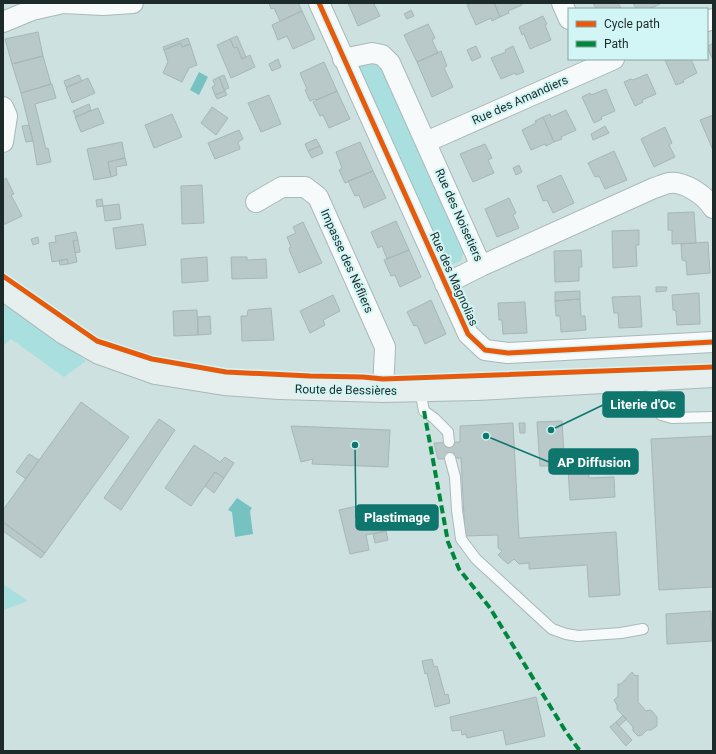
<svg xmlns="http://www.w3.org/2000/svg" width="716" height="754" font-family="Roboto,sans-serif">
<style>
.green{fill:#a9dfde}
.water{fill:#75c2c1}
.building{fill:#b9c9c9;stroke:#a6b7b6}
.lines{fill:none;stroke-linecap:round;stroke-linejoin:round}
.service-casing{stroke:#a8b9b8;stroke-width:12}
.minor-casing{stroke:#a8b9b8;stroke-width:22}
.secondary-casing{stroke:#a8b9b8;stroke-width:24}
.service{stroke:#f7fafa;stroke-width:10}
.minor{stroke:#f7fafa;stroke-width:20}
.secondary{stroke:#e6eeee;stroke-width:22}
.quiet{stroke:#00873e;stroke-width:4;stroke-dasharray:8 4;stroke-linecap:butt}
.cycleway-casing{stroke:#d1f6f5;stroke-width:8}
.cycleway{stroke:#e8590c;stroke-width:5}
.labels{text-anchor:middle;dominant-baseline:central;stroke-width:4;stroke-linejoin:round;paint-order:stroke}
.street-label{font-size:12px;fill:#1c2a2a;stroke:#d1f6f5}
.leader{fill:none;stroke:#0f766e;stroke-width:1.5}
.callout-dot{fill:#0f766e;stroke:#d1f6f5;stroke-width:1.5}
.callout{fill:#0f766e;stroke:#0f766e;stroke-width:1.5}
.callout-label{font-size:13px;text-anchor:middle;font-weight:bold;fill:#fff}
</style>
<rect width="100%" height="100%" fill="#cce1e0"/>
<!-- green -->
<path class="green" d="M372,59L381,62L464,250L461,261L447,266L358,65Z
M3,301L86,361L64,377L11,339L3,346Z
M3,584L28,601L3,610Z"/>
<!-- water -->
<path class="water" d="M199,72L208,77L199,95L190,90Z
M237,498L252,508L250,511L253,534L235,537L232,512L228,510Z"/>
<!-- building -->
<path class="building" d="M269,3H298L302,11L280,21L274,8L271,9Z
M348,3H376L374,4L380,16L358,26Z
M471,3H494L500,17L492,21L491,18L476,25L467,5Z
M494,3H521L522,5L508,11L509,13L500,17Z
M593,3H618L621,8L596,9Z
M633,3H660V4L649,9H636Z
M411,10L414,16L407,19L404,14Z
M302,11L315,39L293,49L287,36L278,40L272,25Z
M543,16L547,24L545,25L551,40L530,49L524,34L522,35L519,27Z
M428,24L435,38L432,40L438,53L417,62L404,35Z
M38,32L43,56L12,64L5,39Z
M237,36L246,57L242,59L237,47L234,48L230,39Z
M188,38L190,44L182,47L181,43L164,50L163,47Z
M230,39L234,48L237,47L242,59L250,55L255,67L231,78L217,45Z
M181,43L182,47L190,44L197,65L189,68L182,82L163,73L168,62L164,50Z
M713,43V60L707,47Z
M476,46L481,57L472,61L467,50Z
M513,46L524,72L516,75L515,73L501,79L491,58L506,52L505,50Z
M441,51L447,66L444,68L453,87L432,97L417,62Z
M43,56L51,84L21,93L12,64Z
M278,59L281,67L272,71L269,64Z
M668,59H691L697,73L683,80L684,82L676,85L665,60Z
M324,62L337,91L316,100L315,99L310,101L305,90L307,89L300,73Z
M647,74L656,94L642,100L643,102L635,106L624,82L631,79L633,80Z
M79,75L82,81L66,87L64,81Z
M224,75L229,88L224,90L219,77Z
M219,77L225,91L215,95L212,87L215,85L213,80Z
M88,78L95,93L72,103L66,88Z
M52,84L56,98L35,104L46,149L48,148L51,162L37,165L33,141L21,93Z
M606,89L615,111L601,117L602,119L594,123L582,97L590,93L591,95Z
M225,91L227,95L217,99L215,95Z
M337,91L350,119L329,128L323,115L320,116L313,102Z
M269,95L281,124L261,132L248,103Z
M89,104L91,110L76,117L73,111Z
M212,107L228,118L216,135L201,123Z
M98,108L104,123L81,132L75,117Z
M566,110L576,130L561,137L562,139L554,142L543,117L550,114L551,117Z
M172,114L182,137L154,148L145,125Z
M713,115V150L700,120Z
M543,117L554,142L546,146L545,144L531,150L522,130L536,123L535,121Z
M29,125L33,141L26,142L22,126Z
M605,126L609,133L593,140L591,134Z
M665,127L672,143L669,145L675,157L654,167L641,139Z
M239,130L243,139L238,142L240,149L215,159L208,143Z
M316,139L320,146L308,151L305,144Z
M122,142L125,158L108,162L111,177L94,180L87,149Z
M360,142L373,171L345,183L339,170L342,168L336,152Z
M485,144L492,158L488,160L494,173L473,182L460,154Z
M320,146L323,153L312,158L308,151Z
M614,151L627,180L605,189L599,176L595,177L588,163Z
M125,158L127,165L116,167L117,175L111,177L108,162Z
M519,165L522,172L516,175L513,168Z
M373,171L386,198L364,208L359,195L355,196L348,181Z
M561,175L574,203L553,213L547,200L543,201L537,186Z
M6,178L14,194L11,195L22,216L3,225V180Z
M202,185L204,223L182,224L181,186Z
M509,198L516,213L513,215L519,228L497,237L485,209Z
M102,199L103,206L97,207L96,200Z
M119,204L121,219L105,221L103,206Z
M694,212L696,243L672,244V230H668V213Z
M396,221L409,250L387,259L382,246L378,248L371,232Z
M303,222L322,263L299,273L290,252L289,248L291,247L287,237L296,233L293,227Z
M143,224L146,245L116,249L113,228Z
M639,230V245H636L637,266L613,268L612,231Z
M76,232L78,240L73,241L77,262L68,264L67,259L52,262L49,243L56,242L55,236Z
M38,237L39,243L33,245L31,239Z
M78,240L80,252L75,253L73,241Z
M708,242L710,273L687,275L686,261L682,260L681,244Z
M409,250L421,277L400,287L395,275L391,276L384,260Z
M581,250L582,267H579V281L555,282L554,251Z
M207,257L208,281L182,283L181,259Z
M231,257H247V260L266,259L267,278L232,279Z
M67,259L68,264L60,265L59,261Z
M656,287H667L666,291L656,292Z
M580,291V299L555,301V292Z
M699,293L700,324L677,325L676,311L673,310L672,295Z
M333,295L340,311L323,320L325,325L310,333L300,311Z
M640,296L642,327L619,328L618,313H614L612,297Z
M580,299L581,316H585L586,330L561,332L560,316H556L555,301Z
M431,300L446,334L425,344L417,325L414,326L407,312Z
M525,302L527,333L503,334L502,320H499L498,303Z
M271,308L274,340L242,341L241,316H247L248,310Z
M197,310L198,335L174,336L173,311Z
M210,316L211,334L198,335V317Z
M81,402L129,437L45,553L3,522V510Z
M159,419L175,430L121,510L104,498Z
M562,421L564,455L556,466H540L537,422Z
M513,423L519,538L616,532L620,595L589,597L587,565L529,569V563L519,564L514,559L508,564L498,555L502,551L498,548V535L465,536L461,458L438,459L434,443L460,442V426Z
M519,423H525V433H520Z
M291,426L390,430L388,467L312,464L313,459L301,462Z
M713,436V587L659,590L651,439Z
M194,445L220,462L225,457L234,463L224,478L215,472L191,506L165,488Z
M29,454L39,460L26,479L16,472Z
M588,467L589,478L614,477L615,497L570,500L568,469Z
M215,472L224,478L214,493L205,486Z
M357,506L360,518L382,513L386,531L366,535L369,550L350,554L339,510Z
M3,522L45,553L41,558L3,531Z
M386,531L388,540L375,543L373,534Z
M711,611L712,641L667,644L666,614Z
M432,659L434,667L437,666L445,695L448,694L450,703L435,707L427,673L425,674L422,661Z
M632,672L635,676L638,675V702L646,711L651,710L657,717V726L651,730H647L642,735L638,736L633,731V727L617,709V705L614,700L618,696V684H621Z
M536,697L545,736L506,745L503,730L467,738L466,734L462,735L461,730L452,731L450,717Z
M623,715L627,719L619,726L616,722Z
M616,722L632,740L626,746L610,727Z"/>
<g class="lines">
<!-- service casing -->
<g class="service-casing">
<path id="service" d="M651,379L654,404L661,415L672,418L713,417
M420,390L424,411L434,418L448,432L449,442
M450,458L455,477L457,510L461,539L476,559L552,629L566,634L578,636L621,633L643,629"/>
</g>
<!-- minor casing -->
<g class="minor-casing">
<path id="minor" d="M319,3L468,334L485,350L508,353L713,342
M562,3L569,19
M707,21L713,19
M3,22L32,10L63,3L103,5L133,3
M343,59L372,53L382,55L390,63L481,266L654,188C658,187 664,184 669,183C684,181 705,195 713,208
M3,107L7,116L3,142
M426,142L614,59
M256,202L282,187H305L318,197L385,347L383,391
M445,284L481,266"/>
</g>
<!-- secondary casing -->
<g class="secondary-casing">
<path id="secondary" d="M3,289L64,333L99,353L155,373L224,384L279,388L383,391L477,389L713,376"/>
</g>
<!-- service -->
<use href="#service" class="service"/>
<!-- minor -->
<use href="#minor" class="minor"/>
<!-- secondary -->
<use href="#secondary" class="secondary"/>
<!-- quiet -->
<path class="quiet" d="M424,411L448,542L459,569L490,608L566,732L580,751"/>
<!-- cycleway casing -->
<g class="cycleway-casing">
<path id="cycleway" d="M319,3L468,334L485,350L508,353L713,342
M3,276L97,341L152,359L226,372L310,376L363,377L383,379L713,367"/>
</g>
<!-- cycleway -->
<use href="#cycleway" class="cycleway"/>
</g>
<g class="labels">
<!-- street labels -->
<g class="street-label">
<text transform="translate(520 100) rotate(-24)">Rue des Amandiers</text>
<text transform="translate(459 215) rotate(66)">Rue des Noisetiers</text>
<text transform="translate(347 261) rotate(66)">Impasse des Néfliers</text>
<text transform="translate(454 279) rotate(66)">Rue des Magnolias</text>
<text transform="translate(346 390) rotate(1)">Route de Bessières</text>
</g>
</g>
<!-- callouts -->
<path class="leader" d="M551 430L603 405M486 436L549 462M355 445L356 518"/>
<g class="callout-dot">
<circle cx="551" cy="430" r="4"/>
<circle cx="486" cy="436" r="4"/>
<circle cx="355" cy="445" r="4"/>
</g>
<g class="callout">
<rect x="603" y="392" width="81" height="25" rx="4"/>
<rect x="549" y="449" width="89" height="25" rx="4"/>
<rect x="356" y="505" width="82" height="25" rx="4"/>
</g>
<g class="callout-label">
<text x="643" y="409">Literie d'Oc</text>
<text x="594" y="467">AP Diffusion</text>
<text x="397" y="522">Plastimage</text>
</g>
<!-- border -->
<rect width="716" height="754" fill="none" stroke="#1c2a2a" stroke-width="8"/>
<!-- legend -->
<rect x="568" y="8" width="140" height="52" fill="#d1f6f5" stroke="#89a4a4"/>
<rect x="576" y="21" width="20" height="6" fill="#e8590c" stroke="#89a4a4"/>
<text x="604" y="28" font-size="12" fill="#1c2a2a">Cycle path</text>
<rect x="576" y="41" width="20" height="6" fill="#00873e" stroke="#89a4a4"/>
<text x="604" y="48" font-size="12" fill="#1c2a2a">Path</text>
</svg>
